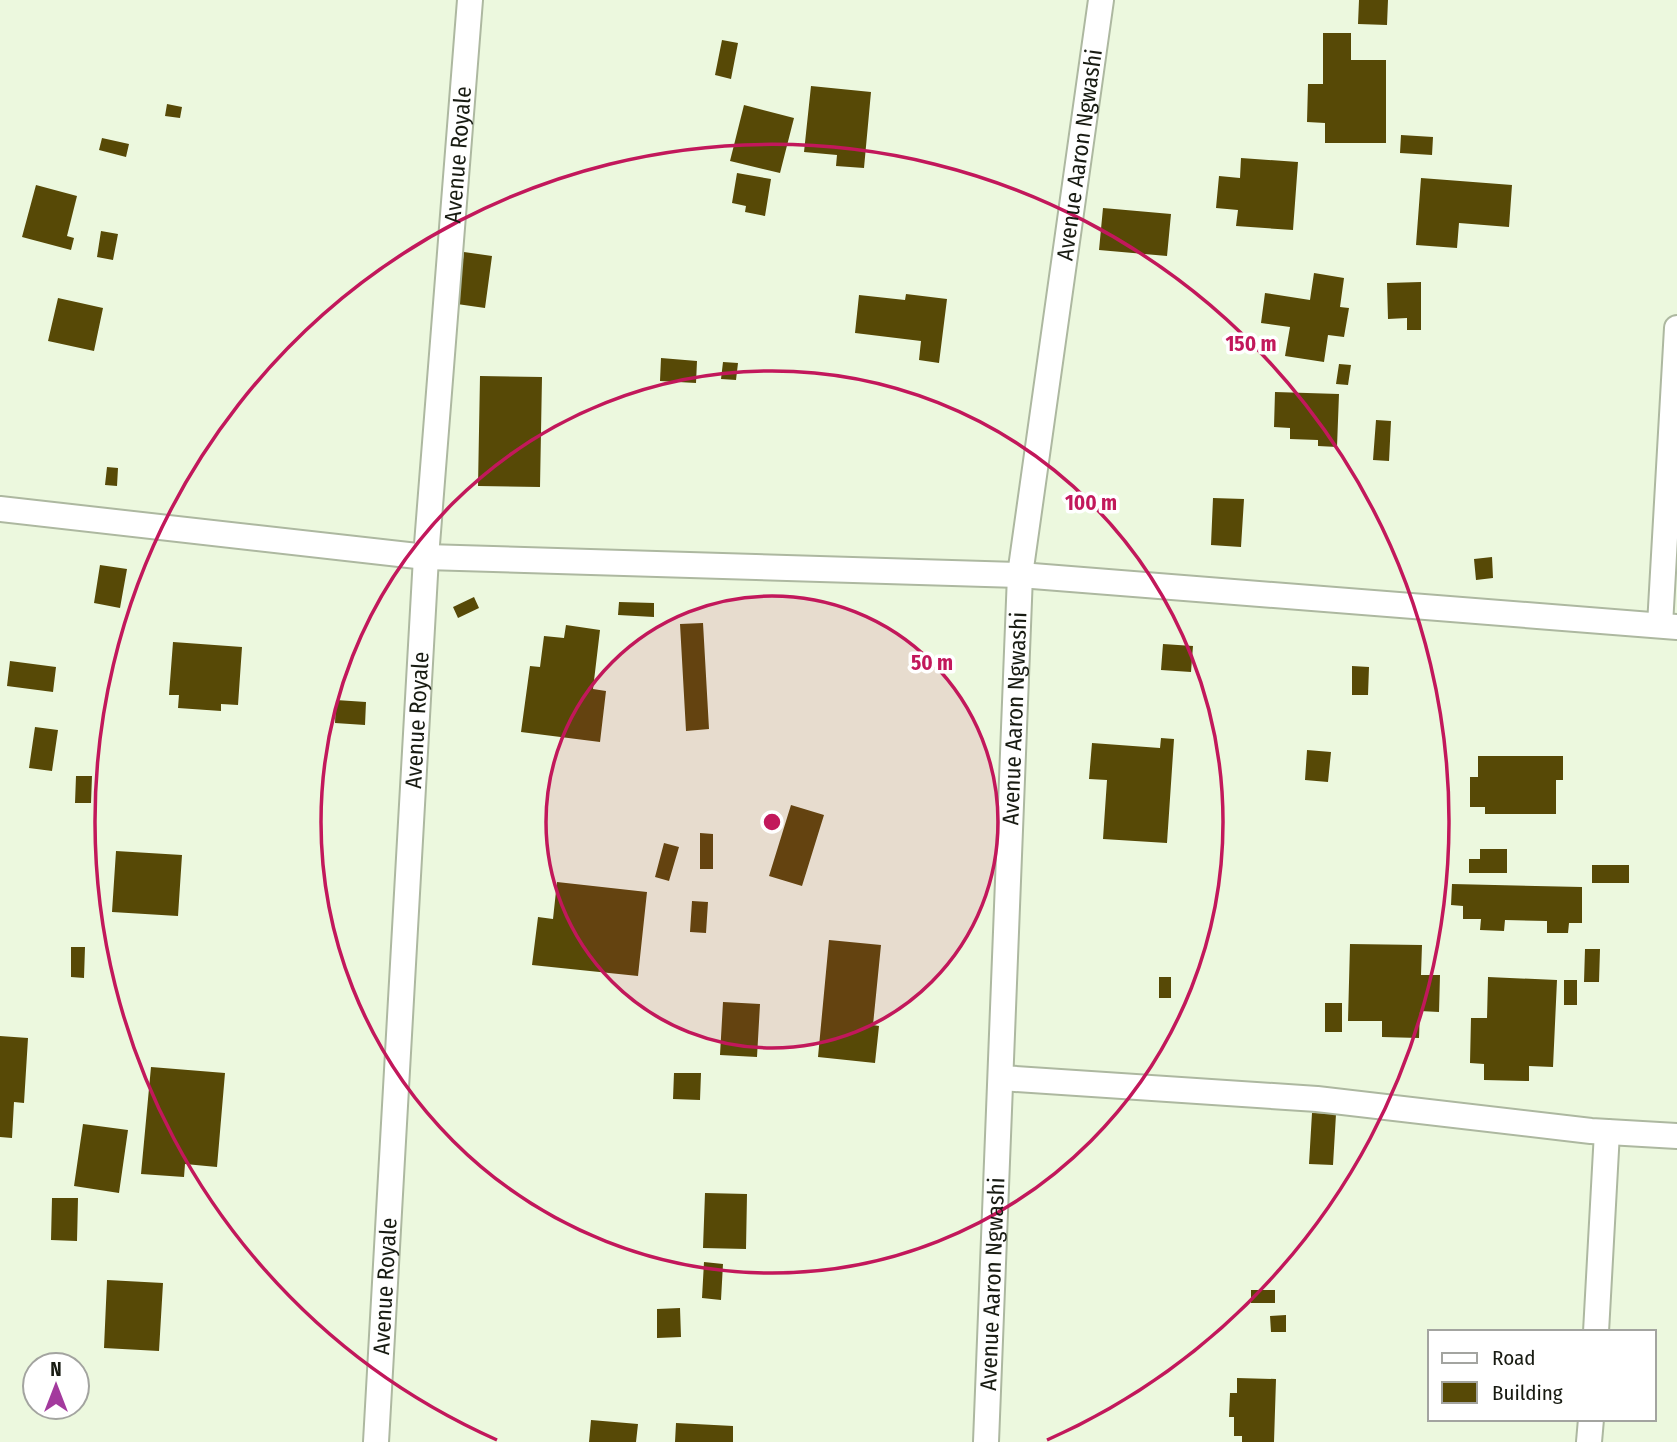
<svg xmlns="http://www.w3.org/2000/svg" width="1677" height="1442" font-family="'Fira Sans Condensed',sans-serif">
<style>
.building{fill:#574906}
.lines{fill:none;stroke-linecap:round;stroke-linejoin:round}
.minor-casing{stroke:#adb8a0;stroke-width:28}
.minor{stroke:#fff;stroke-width:24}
.ring{fill:none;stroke:#c2185b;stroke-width:3.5}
.labels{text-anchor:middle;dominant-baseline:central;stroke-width:7;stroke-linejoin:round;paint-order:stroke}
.street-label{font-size:23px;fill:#181b12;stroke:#fff}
.centre{fill:#c2185b;stroke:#fff;stroke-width:3.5}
.ring-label{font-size:21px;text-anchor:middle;font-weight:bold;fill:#c2185b;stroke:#fff;stroke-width:7;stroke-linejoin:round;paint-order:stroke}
</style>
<rect width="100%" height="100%" fill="#ecf8de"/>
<!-- building -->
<path class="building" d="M1359,0H1388L1387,25L1358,24Z
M1323,33H1351V60H1386V143H1325V123L1307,122L1308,84H1323Z
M722,40L738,43L731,79L715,75Z
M811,86L871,92L864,168L836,166L837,155L804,152Z
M167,104L182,107L180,118L165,116Z
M744,105L794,118L780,173L730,161Z
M1401,135L1433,137L1432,155L1400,153Z
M102,138L129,144L126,157L99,150Z
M1241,158L1298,162L1293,230L1236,226L1238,210L1216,208L1219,176L1240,178Z
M737,173L771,179L765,216L745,212L746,206L732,203Z
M1421,178L1512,185L1509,227L1459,223L1457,248L1416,245Z
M36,185L77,196L67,236L74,238L71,250L22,237Z
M1103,208L1171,214L1167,256L1099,250Z
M101,231L118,234L113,260L97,257Z
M464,252L492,256L485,308L457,304Z
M1314,273L1344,278L1340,307L1349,308L1344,337L1328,335L1324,362L1285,356L1290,327L1261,323L1265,293L1310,300Z
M1421,282V330H1407V318L1388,319L1387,283Z
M906,294L947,299L939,363L919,360L921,341L855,333L859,295L905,300Z
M58,298L103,308L94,351L48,341Z
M661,358L697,361L696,383L660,381Z
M723,362L738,363L736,380L721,379Z
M1339,364L1351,365L1348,385L1336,384Z
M480,376L542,377L540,487L478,486Z
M1275,392L1339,394L1337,447L1318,446V440L1290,439V428L1274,427Z
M1376,420L1391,421L1389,461L1373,460Z
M107,467L118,468L117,486L105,485Z
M1213,498L1244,499L1241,547L1211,545Z
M1492,557L1493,578L1476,580L1474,559Z
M100,565L127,569L120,608L94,603Z
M474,597L479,608L458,618L453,607Z
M619,602L654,603V617L618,615Z
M703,623L709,729L686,731L680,624Z
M566,625L600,630L593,689L606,691L600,742L521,732L530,666L540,667L544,636L564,638Z
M173,642L242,647L238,705L221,704V711L178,708L179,695H169Z
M1163,644L1193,646L1191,672L1161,670Z
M10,661L56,667L53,692L7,686Z
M1352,666L1369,667L1368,695H1352Z
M336,700L366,702L365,725L335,723Z
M35,727L58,730L52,771L29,768Z
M1161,738L1174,739L1167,843L1103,839L1107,780L1089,779L1092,743L1160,748Z
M1307,750L1331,752L1328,782L1305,780Z
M1478,756H1563V780H1556V814H1485V807H1470V777H1478Z
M76,776H92L91,803H75Z
M791,805L824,815L802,886L769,876Z
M700,833L713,834V869H700Z
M664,843L679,847L669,881L655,877Z
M1480,849H1507V873H1469V859H1480Z
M116,851L182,855L178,916L112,912Z
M1592,865H1629V883H1592Z
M557,882L647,892L638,976L532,965L538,917L553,919Z
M1452,884L1582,887V923H1569L1568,933H1547V921L1505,920L1504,931L1480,930L1481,919H1463V906L1451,905Z
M692,901L708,902L706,933L690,932Z
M829,940L881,945L873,1025L879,1026L875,1063L818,1057Z
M1350,944L1422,945L1421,975H1440L1439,1012L1420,1011L1419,1038L1382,1037V1021H1348Z
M71,947H85L84,978L71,977Z
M1585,949H1600L1599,982H1584Z
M1159,977H1171V998H1159Z
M1488,977L1557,980L1553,1067L1529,1066V1081L1484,1080V1064L1470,1063L1471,1018H1487Z
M1564,980H1577V1005H1564Z
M723,1002L760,1004L757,1057L720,1055Z
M1325,1003H1342V1032H1325Z
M0,1036L28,1038L24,1103L14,1102L12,1138L0,1137Z
M151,1067L225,1073L217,1167L185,1164L184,1177L141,1174Z
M674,1073H701L700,1100L673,1099Z
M1312,1113L1336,1114L1333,1165L1309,1164Z
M83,1124L128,1130L119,1193L74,1186Z
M705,1193L747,1194L746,1249L703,1248Z
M52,1198H78L77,1241L51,1240Z
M704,1262L723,1264L721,1300L702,1298Z
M107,1280L163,1283L159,1351L104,1348Z
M1251,1290H1275V1303H1251Z
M680,1308L681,1337L657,1338V1309Z
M1286,1315V1332H1271L1270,1316Z
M1237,1378L1276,1379L1274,1442H1242V1436H1234V1417H1229L1230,1393H1237Z
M591,1420L638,1424L636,1442H589Z
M676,1423L733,1426V1442H675Z"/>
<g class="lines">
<!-- minor casing -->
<g class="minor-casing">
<g id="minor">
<path d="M0,509L426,557L1020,575L1677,627"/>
<path d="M1660,625L1677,328"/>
<path d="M1001,1078L1317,1099L1591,1131L1677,1136"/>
<path d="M1596,1332L1607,1132"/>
<path id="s1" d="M376,1442L426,557L470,0"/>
<path id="s2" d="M986,1442L1020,575L1101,0"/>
<path d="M1589,1442L1591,1419"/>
</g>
</g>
<!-- minor -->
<use href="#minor" class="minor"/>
</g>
<!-- distance rings -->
<circle cx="772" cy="822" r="226" fill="#c2185b" fill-opacity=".12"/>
<g class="ring">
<circle cx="772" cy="822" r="226"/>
<circle cx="772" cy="822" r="451"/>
<path d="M497 1440A677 677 0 1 1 1047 1440"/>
</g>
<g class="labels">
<!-- street labels -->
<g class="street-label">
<text stroke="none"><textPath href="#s1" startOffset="1290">Avenue Royale</textPath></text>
<text stroke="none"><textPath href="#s2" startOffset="1292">Avenue Aaron Ngwashi</textPath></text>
<text stroke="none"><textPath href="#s2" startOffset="724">Avenue Aaron Ngwashi</textPath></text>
<text stroke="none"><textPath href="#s1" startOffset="723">Avenue Royale</textPath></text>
<text stroke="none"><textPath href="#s2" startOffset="158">Avenue Aaron Ngwashi</textPath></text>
<text stroke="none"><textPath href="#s1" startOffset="156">Avenue Royale</textPath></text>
</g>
</g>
<circle cx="772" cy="822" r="10" class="centre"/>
<g class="ring-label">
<text x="1251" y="351">150 m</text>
<text x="1091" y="510">100 m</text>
<text x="932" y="670">50 m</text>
</g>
<!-- legend -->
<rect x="1428" y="1330" width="228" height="91" fill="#ffffff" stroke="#a3a4a0" stroke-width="2"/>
<rect x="1442" y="1353" width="35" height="10" fill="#ffffff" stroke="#a3a4a0" stroke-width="2"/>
<text x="1492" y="1365" font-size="21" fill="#181b12">Road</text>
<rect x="1442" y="1382" width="35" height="21" fill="#574906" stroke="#a3a4a0" stroke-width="2"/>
<text x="1492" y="1400" font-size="21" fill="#181b12">Building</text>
<!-- north arrow -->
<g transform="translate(56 1386)"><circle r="33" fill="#ffffff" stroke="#a3a4a0" stroke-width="2"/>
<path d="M0-5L12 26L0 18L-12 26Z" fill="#a33a9d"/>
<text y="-10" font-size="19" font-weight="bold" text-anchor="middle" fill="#181b12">N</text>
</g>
</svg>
